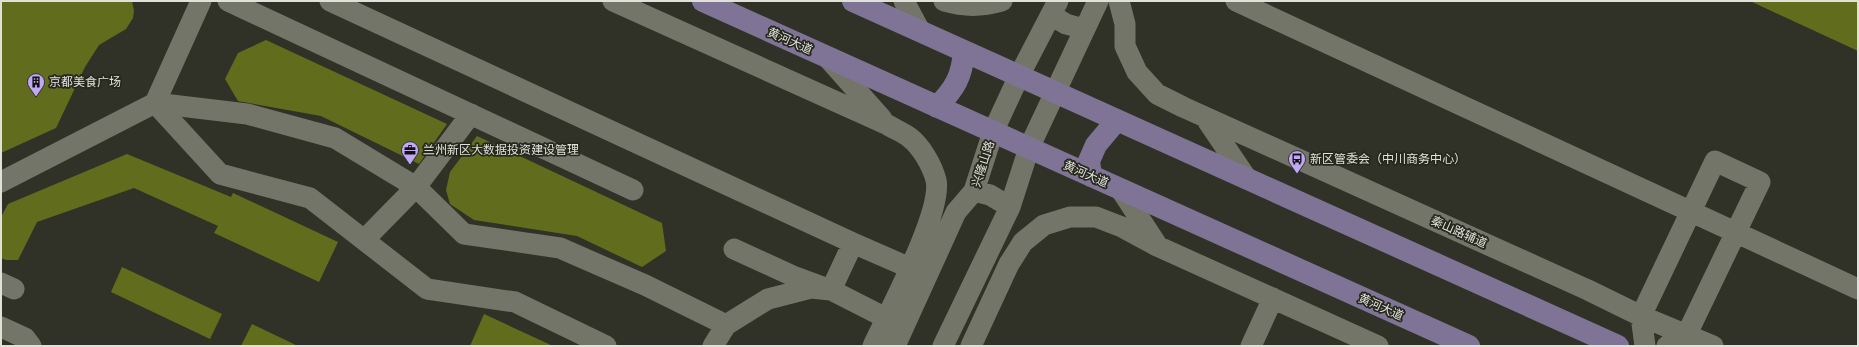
<svg xmlns="http://www.w3.org/2000/svg" width="1859" height="347" font-family="'Nunito Sans','Noto Sans SC',sans-serif">
<style>
.building{fill:#626c1d}
.lines{fill:none;stroke-linecap:round;stroke-linejoin:round}
.minor{stroke:#727567;stroke-width:21}
.major{stroke:#7f7495;stroke-width:22}
.labels{text-anchor:middle;dominant-baseline:central;stroke-width:3.5;stroke-linejoin:round;paint-order:stroke}
.street-label{font-size:12px;fill:#e0e2da;stroke:#26281d}
.poi-label{font-size:12px;fill:#e0e2da;stroke:#26281d;text-anchor:start}
</style>
<rect width="100%" height="100%" fill="#303227"/>
<!-- building -->
<path class="building" d="M1,1H132L134,11L133,18L126,29L99,45L85,67L56,128L1,153Z
M1750,1H1858V51Z
M266,40L447,124L419,164L321,116L238,101L225,79L238,53Z
M477,136L662,223L666,251L642,267L577,236L474,220L450,204L446,190L450,172Z
M127,154L231,197L233,193L338,242L319,282L214,233L218,226L134,188L37,222L18,260H6L1,258V217L8,204Z
M122,267L222,314L210,339L111,292Z
M484,314L553,346H470Z
M252,324L298,346H241Z"/>
<g class="lines">
<!-- minor -->
<path class="minor" d="M228,1L633,190
M330,1L853,243L910,268
M613,1L888,125C894,129 902,132 909,137C921,146 932,165 936,180C943,212 888,313 873,346
M904,1L920,31
M944,1C965,7 981,7 1002,1
M1119,1L1125,24V46L1137,72L1157,94L1183,107L1588,290L1641,316L1713,346
M1236,1L1858,289
M1051,15L1066,24L1084,29
M827,57L882,119
M155,103L247,114L335,138L416,187L464,234L560,248L645,285L726,325
M155,103L220,174L310,198L427,289L515,302L606,346
M1205,117L1247,179
M1,182L155,103L201,1
M1121,190L1157,245
M974,191L990,195L1010,207
M364,240L416,187L471,114
M734,249L793,276L831,290L886,318
M1,283L14,289
M1,327L25,338L31,346
M713,346L726,325L768,299L811,288L831,290L853,243
M895,346L956,212L974,191L993,132L1019,76L1058,1
M943,346L1010,207L1029,148L1098,1
M971,346L1009,264L1023,242L1044,225L1070,217H1096L1122,227L1157,246L1378,346
M1251,346L1273,298
M1645,346L1641,316L1715,161L1760,182L1687,334L1667,346"/>
<!-- major -->
<path class="major" d="M703,1L1469,346
M853,1L1618,346
M937,107C955,88 962,77 964,51
M1091,176L1089,161L1096,145L1117,120"/>
</g>
<!-- icons -->
<defs>
<g id="building-pin" transform="scale(0.9)"><path d="M0 17L-7.5 6A9.5 9.5 0 1 1 7.5 6Z" fill="#c0a8f4" stroke="#26281d"/><path d="M-4-6H4V6H1V3H-1V6H-4ZM-2.5-4.3h1.7v1.8h-1.7ZM.8-4.3h1.7v1.8H.8ZM-2.5-1h1.7V.8h-1.7ZM.8-1h1.7V.8H.8Z" fill="#111"/></g>
<g id="office-pin" transform="scale(0.9)"><path d="M0 17L-7.5 6A9.5 9.5 0 1 1 7.5 6Z" fill="#c0a8f4" stroke="#26281d"/><path d="M-6-3h4V-5.5h4V-3h4V5H-6ZM-1-4.5V-3h2v-1.5ZM-6 0V1H6V0Z" fill="#111"/></g>
<g id="bus-pin" transform="scale(0.9)"><path d="M0 17L-7.5 6A9.5 9.5 0 1 1 7.5 6Z" fill="#c0a8f4" stroke="#26281d"/><path d="M-5-6H5V4H4V6H2V4H-2V6H-4V4H-5ZM-3.5-4V0h7V-4ZM-3.5 1.2v1.5H-2V1.2ZM2 1.2v1.5H3.5V1.2Z" fill="#111"/></g>
</defs>
<g fill-rule="evenodd">
<use href="#building-pin" x="36" y="82"/>
<use href="#office-pin" x="410" y="150"/>
<use href="#bus-pin" x="1297" y="159"/>
</g>
<g class="labels">
<!-- street labels -->
<g class="street-label">
<text transform="translate(790 41) rotate(24)">黄河大道</text>
<text transform="translate(983 164) rotate(-72)">兴隆山路</text>
<text transform="translate(1086 174) rotate(24)">黄河大道</text>
<text transform="translate(1459 232) rotate(24)">秦山路辅道</text>
<text transform="translate(1381 307) rotate(24)">黄河大道</text>
</g>
<!-- poi labels -->
<g class="poi-label">
<text x="49" y="82">京都美食广场</text>
<text x="423" y="150">兰州新区大数据投资建设管理</text>
<text x="1310" y="159">新区管委会（中川商务中心）</text>
</g>
</g>
<!-- border -->
<rect width="1859" height="347" fill="none" stroke="#e0e2da" stroke-width="4"/>
</svg>
